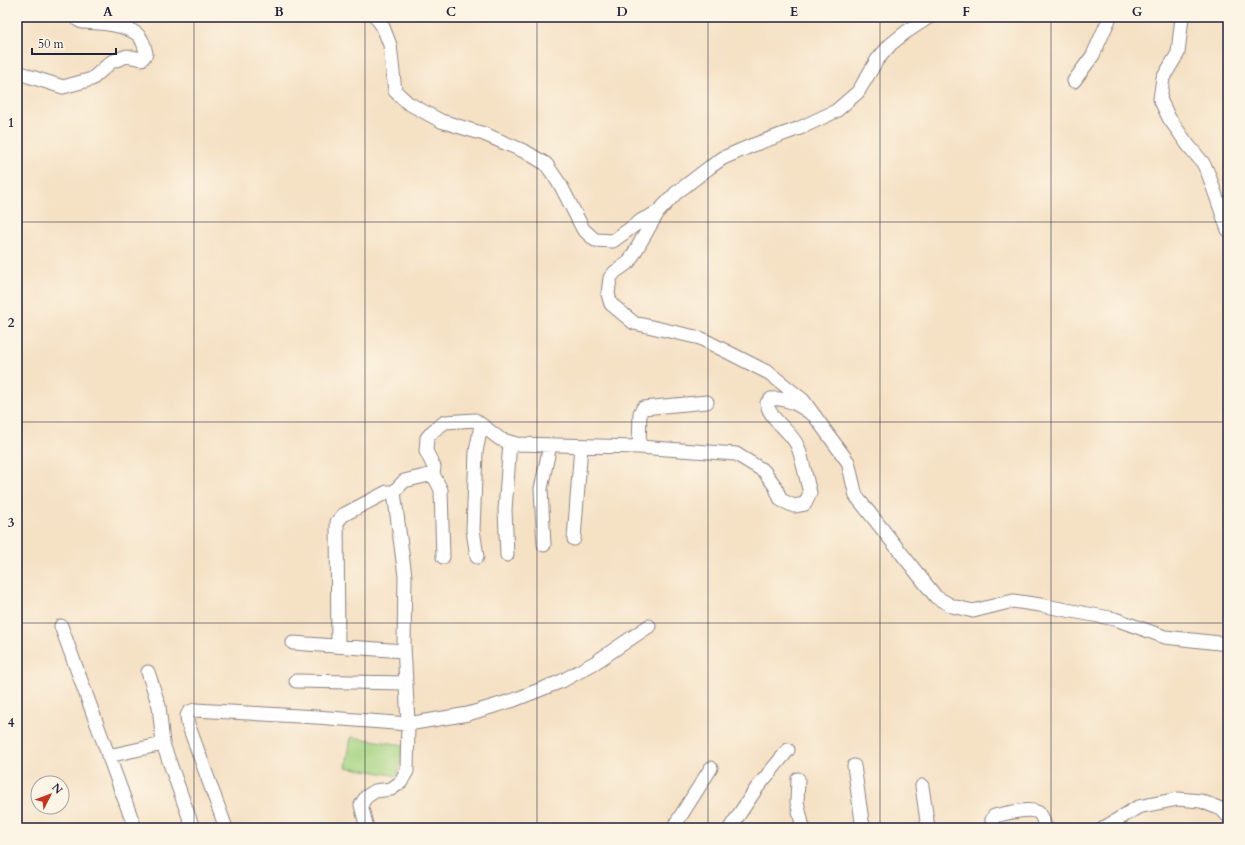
<svg xmlns="http://www.w3.org/2000/svg" width="1245" height="845" font-family="Cardo,serif">
<style>
.green{fill:#a5d482;stroke:#647b5e}
.lines{fill:none;stroke-linecap:round;stroke-linejoin:round}
.minor-casing{stroke:#8c8280;stroke-width:15}
.minor{stroke:#fff;stroke-width:13}
.grid{fill:none;stroke:#22223b;stroke-width:1;stroke-opacity:0.55}
.neatline{fill:none;stroke:#22223b;stroke-width:1.5}
.grid-label{font-size:13px;text-anchor:middle;font-weight:bold;fill:#22223b}
</style>
<rect width="100%" height="100%" fill="#fcf5e5"/>
<filter id="ink" filterUnits="userSpaceOnUse"><feTurbulence type="fractalNoise" baseFrequency=".025" numOctaves="2"/><feDisplacementMap in="SourceGraphic" scale="8" xChannelSelector="R" yChannelSelector="G"/><feConvolveMatrix kernelMatrix="1 2 1 2 8 2 1 2 1" color-interpolation-filters="sRGB"/></filter>
<filter id="wash" filterUnits="userSpaceOnUse"><feTurbulence type="fractalNoise" baseFrequency=".012" numOctaves="4" result="noise"/><feDisplacementMap in="SourceGraphic" scale="16" xChannelSelector="R" yChannelSelector="G"/><feGaussianBlur stdDeviation="0.9" result="paint"/><feColorMatrix in="noise" values="0 0 0 0 0 0 0 0 0 0 0 0 0 0 0 0 0 1.4 0 .05"/><feComposite in="paint" operator="in"/></filter>
<g filter="url(#wash)">
<rect width="100%" height="100%" fill="#f5e1c4"/>
<!-- green -->
<path class="green" d="M351,737L403,745L398,776L346,767Z"/>
</g>
<g filter="url(#ink)">
<g class="lines">
<!-- minor casing -->
<g class="minor-casing">
<path id="minor" d="M376,17L383,27L390,45L395,91L408,103L441,121L484,134L526,152L546,164L561,186L583,229L595,240L613,241L642,220L658,212L676,193L710,167L723,158L753,145L800,128L836,111L858,92L877,60L891,44L906,32L929,17
M1182,17L1178,53L1163,78L1160,99L1169,118L1188,145L1203,163L1208,173L1228,230
M17,71L28,76L63,87L92,79L111,62L127,56L142,59L146,54C145,47 143,39 137,34C122,23 99,23 82,22L78,20L79,17
M1074,81L1093,55L1110,17
M658,212L629,262L615,272L610,278L608,294L611,304L634,323L700,338L769,373L803,400L848,462L856,496L936,597L952,606L973,611L1013,601L1040,605L1115,619L1165,637L1228,644
M639,447L640,413L643,408L707,402
M433,474L441,490L443,557
M574,539L581,446
M544,545L541,489L550,445
M507,555L505,510L510,442
M477,557L473,530L476,452L481,425
M61,626L135,828
M293,643L404,651
M338,646L337,522L343,515L387,492H394
M148,672L159,706L163,744L193,828
M296,681L406,683
M108,756L163,744
M854,766L863,828
M798,779L797,802L803,828
M922,786L928,828
M226,828L188,724L187,716L189,712L195,710L316,717L408,724L468,714L514,700L562,681L596,662L649,626
M367,828L361,805L366,797L375,791L391,789L401,782L407,771L408,724L404,645L405,576L394,492L404,481L433,474L434,467L426,451L427,438L433,431L445,422L475,420L500,439L516,444L639,447L736,454L764,471L775,486L781,500L794,506L805,504L810,493C806,478 803,461 798,447C791,430 770,421 767,403L771,399C788,397 802,407 815,416
M673,828L711,768
M730,828L756,789L788,750
M993,828L992,820L994,816C1003,814 1033,806 1040,814C1043,817 1044,824 1046,828
M1104,828L1138,807L1178,799L1201,801L1221,809L1228,816"/>
</g>
<!-- minor -->
<use href="#minor" class="minor"/>
</g>
</g>
<!-- grid -->
<path class="grid" d="M194,17V828M365,17V828M537,17V828M708,17V828M880,17V828M1051,17V828M17,222H1228M17,422H1228M17,623H1228"/>
<!-- margin -->
<rect width="1245" height="845" fill="none" stroke="#fcf5e5" stroke-width="44"/>
<!-- north arrow -->
<g transform="translate(50 795) rotate(48)"><circle r="19" fill="#fcf5e5" stroke="#a5a1a1"/>
<path d="M0-3L7 15L0 10L-7 15Z" fill="#c8321e"/>
<text y="-6" font-size="11" font-weight="bold" text-anchor="middle" fill="#22223b">N</text>
</g>
<!-- scale -->
<path d="M32 48v6h84v-6" fill="none" stroke="#22223b" stroke-width="2"/>
<text x="38" y="48" font-size="12" fill="#22223b" stroke="#fcf5e5" stroke-width="3" paint-order="stroke">50 m</text>
<rect x="22" y="22" width="1201" height="801" class="neatline"/>
<g class="grid-label">
<text x="108" y="16">A</text>
<text x="279" y="16">B</text>
<text x="451" y="16">C</text>
<text x="622" y="16">D</text>
<text x="794" y="16">E</text>
<text x="966" y="16">F</text>
<text x="1137" y="16">G</text>
<text x="11" y="127">1</text>
<text x="11" y="327">2</text>
<text x="11" y="527">3</text>
<text x="11" y="727">4</text>
</g>
</svg>
